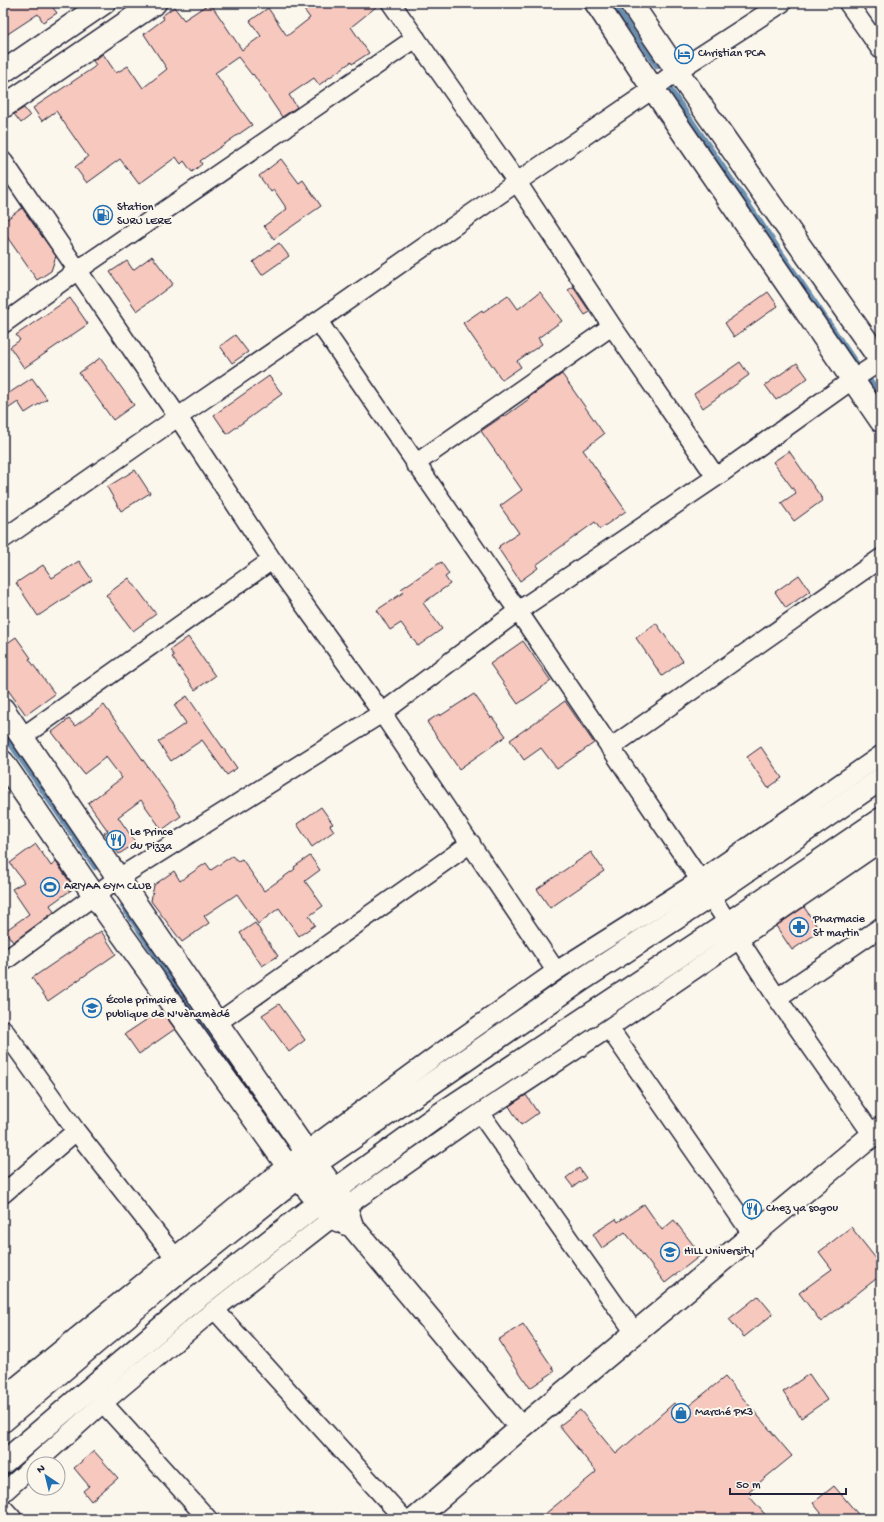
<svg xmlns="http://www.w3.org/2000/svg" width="884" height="1522" font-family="'Gochi Hand',sans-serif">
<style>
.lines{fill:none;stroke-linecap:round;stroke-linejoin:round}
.stream{stroke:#6b8faf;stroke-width:4.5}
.building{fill:#f7c8be;stroke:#22223b}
.street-casing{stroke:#22223b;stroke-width:21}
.secondary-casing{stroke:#22223b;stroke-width:25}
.street{stroke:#fbf7ec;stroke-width:18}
.secondary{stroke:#fbf7ec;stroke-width:22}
.labels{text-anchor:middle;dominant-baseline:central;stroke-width:4;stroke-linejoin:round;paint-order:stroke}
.poi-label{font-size:12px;fill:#22223b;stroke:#fbf7ec;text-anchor:start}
</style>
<rect width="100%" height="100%" fill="#fbf7ec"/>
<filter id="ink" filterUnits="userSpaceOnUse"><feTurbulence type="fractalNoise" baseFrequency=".025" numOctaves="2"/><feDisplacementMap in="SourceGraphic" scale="8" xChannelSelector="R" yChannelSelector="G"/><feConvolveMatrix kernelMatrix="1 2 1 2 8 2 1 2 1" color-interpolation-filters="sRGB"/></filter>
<g filter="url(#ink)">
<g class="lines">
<!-- stream -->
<path class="stream" d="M613,3L657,67
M670,88L856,362
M870,380L881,395
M3,734L95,868
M122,906L248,1092"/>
</g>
<!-- building -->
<path class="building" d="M3,3H54L51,5L57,13L43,22L38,14L3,37Z
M210,3L242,50L261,36L250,21L268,8L287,36L310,18L299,3H381L351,27L369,53L352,64L351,62L319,85L314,78L289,95L297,107L282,117L253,74L252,75L238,57L215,73L252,125L200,161L202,164L192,172L184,161L181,164L176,157L139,184L120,159L87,183L75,167L88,157L56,111L42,121L33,108L93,68L96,65L93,61L103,54L116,73L128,66L143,88L167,69L144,34L164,19L162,16L174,7L184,20Z
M24,108L30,116L21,123L14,114Z
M281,159L299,183L303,180L321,206L274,239L264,226L287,209L274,190L271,192L259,176Z
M22,208L56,256L51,271L37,280L3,231V222Z
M279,243L289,256L262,275L253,262Z
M152,256L173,284L137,311L110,272L127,261L133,270Z
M573,287L590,312L585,315L568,290Z
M540,292L562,321L538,338L542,344L517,361L521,367L502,380L463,323L482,310L483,312L508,295L518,309Z
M768,292L778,306L734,337L725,323Z
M70,298L88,324L24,368L10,347L20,340L16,335Z
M235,335L248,352L232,363L220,346Z
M100,358L134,405L113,420L79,373Z
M740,362L749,375L703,408L694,394Z
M797,363L808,378L776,400L765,385Z
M562,374L604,434L583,450L626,511L600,529L595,522L536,565L538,568L520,581L498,548L500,547L499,546L519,533L500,506L522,490L481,431L503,416L504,417L529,399L528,398Z
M269,376L282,394L227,434L214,415Z
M32,378L47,399L25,413L18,402L3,412V397Z
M789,451L823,500L794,521L781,503L796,493L773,462Z
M135,470L150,493L121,511L107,487Z
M79,561L92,580L38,616L16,583L43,565L52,578Z
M441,562L449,574L445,577L450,584L423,603L442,629L418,646L401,623L390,630L377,610L404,592L401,589Z
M799,575L810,591L786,608L775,592Z
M129,578L156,614L133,631L106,595Z
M656,623L683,661L662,676L636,638Z
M16,637L31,658L29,659L55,694L26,715L3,683V646Z
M188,637L215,676L195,690L172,657L174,656L170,650Z
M523,641L551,681L518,704L490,664Z
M474,694L491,718L492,717L506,736L459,769L427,722L439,714L440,716Z
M187,696L237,768L227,775L202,740L171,761L158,742L186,723L174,705Z
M565,701L594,743L557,769L541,748L524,760L510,740Z
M104,705L175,805L174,806L181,816L162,830L141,800L118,817L136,843L119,854L104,833L108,831L88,803L122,778L106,757L84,774L52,732L69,719L75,726Z
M761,747L782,778L768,788L747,757Z
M321,807L333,824L330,825L334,831L312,847L297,824Z
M36,844L51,866L56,862L74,888L50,905L54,912L13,942L5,931L29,914L12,889L24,882L10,863Z
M591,852L604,871L550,908L537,889Z
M232,856L238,861L242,859L264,891L295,869L294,867L310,856L320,870L305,881L323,906L309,916L315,925L299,936L279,908L258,924L237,894L204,916L209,923L182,942L151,901L154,885L174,871L180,881L206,863L211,870Z
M804,907L820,931L792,950L776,926Z
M255,923L278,956L262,966L240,933Z
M101,931L116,954L48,1001L32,978Z
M279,1004L305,1040L289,1052L262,1015Z
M161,1010L175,1029L139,1054L125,1034Z
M526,1095L538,1113L521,1125L509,1106Z
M579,1168L586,1178L573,1187L566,1178Z
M644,1204L662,1230L674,1220L701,1255L665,1283L625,1232L602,1248L593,1234L616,1219L618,1222Z
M851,1227L881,1265V1275L821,1322L799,1293L832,1269L819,1252Z
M758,1296L773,1314L744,1337L729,1319Z
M523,1324L555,1371L530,1388L498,1340Z
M809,1374L827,1400L801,1418L783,1392Z
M725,1377L792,1456L749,1491L751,1494L749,1496L769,1519H539L595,1473L596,1471L559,1426L580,1410L616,1454L674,1403L681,1412Z
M94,1451L118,1478L91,1501L83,1491L89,1486L74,1468Z
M834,1486L862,1519H826L813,1503Z"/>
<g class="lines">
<!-- street casing -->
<g class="street-casing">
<path id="street" d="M391,3L517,182L612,326L716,477
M848,3L881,50
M3,161L178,417L272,560L382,713L556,971
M318,321L518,611L700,880L777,998L872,1134
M3,324L78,270L416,38
M415,464L612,326
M3,539L178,417L318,321L517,182L653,89L677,71L782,3
M22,737L272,560
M610,748L881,558
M3,962L117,879L382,713L518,611L716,477L852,380L881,361
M777,998L881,927
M217,1023L471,843
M609,1028L752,1234
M3,1029L76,1131L174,1256
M480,1113L635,1333
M3,1194L76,1131
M215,1310L404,1519
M3,1397L287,1165L441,1052L556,971L700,880L881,755
M103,1403L208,1519
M35,1464L103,1403L204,1318L346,1207L480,1113L609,1028L881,842
M3,1493L34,1465
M3,1508L13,1519"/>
</g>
<!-- secondary casing -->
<g class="secondary-casing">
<path id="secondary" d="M596,3L653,89L881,421
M631,3L677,71L881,361
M3,72L104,3
M3,107L155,3
M3,709L217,1023L306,1151L335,1190L346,1207L352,1226L521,1428
M3,762L94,895L287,1165L332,1218L352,1226
M3,1421L166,1283L315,1164L583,979L710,896L881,779
M3,1463L189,1304L335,1190L436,1117L727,924L881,819
M415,1519L521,1428L881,1128"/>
</g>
<!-- street -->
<use href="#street" class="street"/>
<!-- secondary -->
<use href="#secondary" class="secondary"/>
</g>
</g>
<!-- icons -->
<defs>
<g id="hotel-ring" transform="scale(1)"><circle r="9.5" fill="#fbf7ec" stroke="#1f6fb2" stroke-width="1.5"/><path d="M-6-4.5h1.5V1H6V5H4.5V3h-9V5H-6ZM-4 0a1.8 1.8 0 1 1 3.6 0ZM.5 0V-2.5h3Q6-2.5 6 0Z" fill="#1f6fb2"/></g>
<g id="fuel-ring" transform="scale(1)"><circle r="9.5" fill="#fbf7ec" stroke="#1f6fb2" stroke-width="1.5"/><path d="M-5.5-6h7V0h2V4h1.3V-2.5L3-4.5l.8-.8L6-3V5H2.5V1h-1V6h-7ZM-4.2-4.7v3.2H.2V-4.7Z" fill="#1f6fb2"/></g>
<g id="restaurant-ring" transform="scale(1)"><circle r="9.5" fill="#fbf7ec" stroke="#1f6fb2" stroke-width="1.5"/><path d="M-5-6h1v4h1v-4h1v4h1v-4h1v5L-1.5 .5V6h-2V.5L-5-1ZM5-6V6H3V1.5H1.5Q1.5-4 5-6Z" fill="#1f6fb2"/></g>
<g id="stadium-ring" transform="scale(1)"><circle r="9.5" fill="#fbf7ec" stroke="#1f6fb2" stroke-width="1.5"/><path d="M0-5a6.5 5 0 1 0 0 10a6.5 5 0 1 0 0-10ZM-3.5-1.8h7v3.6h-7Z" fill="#1f6fb2"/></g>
<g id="pharmacy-ring" transform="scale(1)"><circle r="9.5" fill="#fbf7ec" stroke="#1f6fb2" stroke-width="1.5"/><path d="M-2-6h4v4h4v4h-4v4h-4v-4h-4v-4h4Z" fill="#1f6fb2"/></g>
<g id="school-ring" transform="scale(1)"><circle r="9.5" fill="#fbf7ec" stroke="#1f6fb2" stroke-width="1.5"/><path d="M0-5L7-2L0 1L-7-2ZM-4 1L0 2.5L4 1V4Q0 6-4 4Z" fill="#1f6fb2"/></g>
<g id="university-ring" transform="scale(1)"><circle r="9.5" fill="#fbf7ec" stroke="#1f6fb2" stroke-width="1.5"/><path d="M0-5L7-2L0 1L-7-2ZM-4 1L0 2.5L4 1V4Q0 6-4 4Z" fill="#1f6fb2"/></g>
<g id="shop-ring" transform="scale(1)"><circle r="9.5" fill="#fbf7ec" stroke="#1f6fb2" stroke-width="1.5"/><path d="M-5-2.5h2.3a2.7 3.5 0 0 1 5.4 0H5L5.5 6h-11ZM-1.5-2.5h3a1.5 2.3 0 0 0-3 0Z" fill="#1f6fb2"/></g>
</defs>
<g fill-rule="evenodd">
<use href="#hotel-ring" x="684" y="54"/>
<use href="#fuel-ring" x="103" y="215"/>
<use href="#restaurant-ring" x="116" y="840"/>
<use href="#stadium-ring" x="50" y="887"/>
<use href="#pharmacy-ring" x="799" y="927"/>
<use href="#school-ring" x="92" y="1008"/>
<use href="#restaurant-ring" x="752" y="1209"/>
<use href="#university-ring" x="670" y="1252"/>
<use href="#shop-ring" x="681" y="1413"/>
</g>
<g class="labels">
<!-- poi labels -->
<g class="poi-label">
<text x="698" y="54">Christian PCA</text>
<text x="117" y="208">Station<tspan x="117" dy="14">SURU LERE</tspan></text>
<text x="130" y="833">Le Prince<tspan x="130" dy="14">du Pizza</tspan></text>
<text x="64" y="887">ARIYAA GYM CLUB</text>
<text x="813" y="920">Pharmacie<tspan x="813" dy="14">St martin</tspan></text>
<text x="106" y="1001">École primaire<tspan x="106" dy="14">publique de N'vènamèdé</tspan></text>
<text x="766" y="1209">Chez ya sogou</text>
<text x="684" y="1252">HILL University</text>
<text x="695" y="1413">Marché PK3</text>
</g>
</g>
<!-- margin -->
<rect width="884" height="1522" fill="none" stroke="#fbf7ec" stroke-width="16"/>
<rect x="8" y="8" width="868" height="1506" fill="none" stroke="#22223b" stroke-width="1.5" filter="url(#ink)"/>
<!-- north arrow -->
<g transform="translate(46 1476) rotate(325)"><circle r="19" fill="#fbf7ec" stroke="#a4a2a5"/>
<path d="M0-3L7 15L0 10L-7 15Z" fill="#1f6fb2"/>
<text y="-6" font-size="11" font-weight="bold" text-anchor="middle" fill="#22223b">N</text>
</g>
<!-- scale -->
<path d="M730 1488v6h116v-6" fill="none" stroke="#22223b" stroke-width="2"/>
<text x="736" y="1488" font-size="12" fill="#22223b" stroke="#fbf7ec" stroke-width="3" paint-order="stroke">50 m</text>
</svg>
